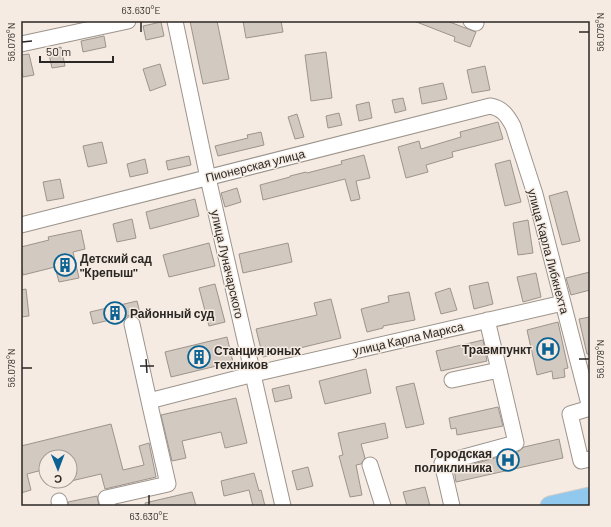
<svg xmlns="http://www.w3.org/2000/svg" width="611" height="527" font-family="Barlow,sans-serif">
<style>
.building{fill:#d2c9c0;stroke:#9d948c}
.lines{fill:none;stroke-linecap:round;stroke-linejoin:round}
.minor-casing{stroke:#9d948c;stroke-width:17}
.major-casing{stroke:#cccbca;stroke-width:21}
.minor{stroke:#fff;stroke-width:15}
.major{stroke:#91c8ee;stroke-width:19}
.ticks{fill:none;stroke:#2a2724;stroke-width:1.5}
.labels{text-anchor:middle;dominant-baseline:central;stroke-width:3;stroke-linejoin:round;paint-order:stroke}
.street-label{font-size:12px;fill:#2a2724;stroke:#f5ebe2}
.poi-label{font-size:12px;font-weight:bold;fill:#2a2724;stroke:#f5ebe2;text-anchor:start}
.neatline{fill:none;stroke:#2a2724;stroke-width:1.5}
.ticks-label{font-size:10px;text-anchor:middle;fill:#2a2724}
</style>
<rect width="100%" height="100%" fill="#f5ebe2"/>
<!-- building -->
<path class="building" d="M190,21H217L229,79L203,84Z
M243,21H281L283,32L246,38Z
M414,21H447L476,32L470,47L454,41L455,37Z
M161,22L164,36L146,40L143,26Z
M104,36L106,47L83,52L81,41Z
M61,47L65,66L52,68L48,50Z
M326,52L332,98L311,101L305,55Z
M29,54L34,75L23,77L21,66V55Z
M160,64L166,85L150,91L143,69Z
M485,66L490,90L472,93L467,70Z
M443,83L447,99L422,104L419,88Z
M403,98L406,110L395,113L392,100Z
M369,102L372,118L359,121L356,105Z
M339,113L342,125L328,128L326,116Z
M297,114L304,137L295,139L288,117Z
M498,122L503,139L452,152L453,157L426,165L428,172L406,178L398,147L419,141L421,149L461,137L460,132Z
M261,132L264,145L218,156L215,146L248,138L247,135Z
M102,142L107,163L88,167L83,146Z
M364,155L370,178L356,181L360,199L351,201L345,179L263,200L260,185L290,177V176L306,172L307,173L342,164L341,161Z
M189,156L191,165L168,170L166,161Z
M145,159L148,173L130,177L127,164Z
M510,160L521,202L505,206L495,164Z
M60,179L64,198L47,201L43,182Z
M237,188L241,202L225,207L221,193Z
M567,191L580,241L562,245L549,196Z
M195,199L199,216L150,229L146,212Z
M132,219L136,238L117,242L113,224Z
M528,220L533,253L518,255L513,223Z
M81,230L85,249L73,252L79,278L59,282L55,267L23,275L21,266V247L49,240L48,237Z
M209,243L215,266L169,277L163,255Z
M288,243L292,262L243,273L239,254Z
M590,272V290L571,295L566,278Z
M536,273L541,297L523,302L517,277Z
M488,282L493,304L474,309L469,286Z
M215,284L225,322L209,326L199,288Z
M450,288L457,310L441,314L435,293Z
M26,289L29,316L21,317V290Z
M409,292L415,320L383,326V328L367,332L361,309L389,302L388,296Z
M331,299L341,338L263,357L256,329L317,315L314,303Z
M137,301L140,313L93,324L90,312Z
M590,317V354H587L579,319Z
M558,322L568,368L564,369L565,377L553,379L552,371L537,375L527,330Z
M227,337L233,362L171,377L165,352Z
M483,340L487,361L441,371L436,351Z
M366,369L371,393L325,404L319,381Z
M414,383L424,424L406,428L396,387Z
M289,385L292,398L275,402L272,389Z
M236,398L247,443L225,448L221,432L182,441L186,458L172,461L161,415Z
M498,407L503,426L457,435L456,428L451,429L449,418Z
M385,423L388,438L361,444L365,458L361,464L356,465L362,495L350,497L339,456L343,455L338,433Z
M111,424L123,470L144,465L139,446L149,443L156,477L105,489L101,474L71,481L70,457H46V469L27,474L31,490L21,493V446Z
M559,439L563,458L456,482L454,469L518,452L524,447Z
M308,467L313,486L297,490L292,471Z
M254,473L259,491L261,490L265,506H253L249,490L224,496L221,481Z
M425,487L430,506H407L403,492Z
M192,492L196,506H146L145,503Z
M97,496L99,506H69L68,502Z"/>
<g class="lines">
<!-- minor casing -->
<g class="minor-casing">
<path id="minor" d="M175,21L208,178L283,506
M471,21L476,23
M21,44L128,21
M21,225L490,106C502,108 507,115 513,126L535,194L590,408L570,414L581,461L590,459
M132,324L149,401L254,374L563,303
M452,380L499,370L487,320
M370,465L383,506
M59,501L60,506
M108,506L106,498L168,484L149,401
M452,506L442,463L516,443L499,370"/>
</g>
<!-- major casing -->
<g class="major-casing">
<path id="major" d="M550,506L590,497"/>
</g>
<!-- minor -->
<use href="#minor" class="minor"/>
<!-- major -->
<use href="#major" class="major"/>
</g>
<!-- ticks -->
<path class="ticks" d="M141,22V32M579,32H589M22,42L32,41M146,359L147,373M579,359H589M140,366H154M22,368H32M149,495V505"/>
<!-- icons -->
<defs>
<g id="building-ring" transform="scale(1.15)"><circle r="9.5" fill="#f5ebe2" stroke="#0b6293" stroke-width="1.5"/><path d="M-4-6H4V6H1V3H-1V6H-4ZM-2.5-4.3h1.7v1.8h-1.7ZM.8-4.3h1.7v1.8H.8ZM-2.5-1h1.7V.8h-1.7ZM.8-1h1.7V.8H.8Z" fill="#0b6293"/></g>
<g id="hospital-ring" transform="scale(1.15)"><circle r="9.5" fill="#f5ebe2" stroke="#0b6293" stroke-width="1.5"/><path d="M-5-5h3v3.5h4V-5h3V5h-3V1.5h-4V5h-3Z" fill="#0b6293"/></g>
</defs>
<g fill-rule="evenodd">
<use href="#building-ring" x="65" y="265"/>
<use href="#building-ring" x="115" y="313"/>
<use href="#hospital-ring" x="548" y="349"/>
<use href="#building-ring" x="199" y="357"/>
<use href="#hospital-ring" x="508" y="460"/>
</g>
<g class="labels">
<!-- street labels -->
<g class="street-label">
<text transform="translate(255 165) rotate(-14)">Пионерская улица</text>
<text transform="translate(549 251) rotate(75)">улица Карла Либкнехта</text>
<text transform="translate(228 264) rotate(77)">улица Луначарского</text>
<text transform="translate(408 338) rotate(-13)">улица Карла Маркса</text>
</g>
<!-- poi labels -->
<g class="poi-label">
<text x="80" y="258">Детский сад<tspan x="80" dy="14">"Крепыш"</tspan></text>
<text x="130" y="313">Районный суд</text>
<text x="532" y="349" text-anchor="end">Травмпункт</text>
<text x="214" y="350">Станция юных<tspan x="214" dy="14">техников</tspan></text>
<text x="492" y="453" text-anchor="end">Городская<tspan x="492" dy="14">поликлиника</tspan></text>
</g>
</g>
<!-- border -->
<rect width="611" height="527" fill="none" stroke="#f5ebe2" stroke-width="44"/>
<!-- north arrow -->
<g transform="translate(58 469) rotate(179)"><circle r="19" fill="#f5ebe2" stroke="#a49d96"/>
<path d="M0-3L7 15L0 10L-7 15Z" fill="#0b6293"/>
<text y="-6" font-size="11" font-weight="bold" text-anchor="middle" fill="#2a2724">С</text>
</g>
<!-- scale -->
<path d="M40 56v6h73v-6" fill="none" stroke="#2a2724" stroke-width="2"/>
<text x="46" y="56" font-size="12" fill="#2a2724" stroke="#f5ebe2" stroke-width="3" paint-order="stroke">50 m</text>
<rect x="22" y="22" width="567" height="483" class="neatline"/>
<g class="ticks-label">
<text x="141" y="14">63.630°E</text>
<text transform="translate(600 32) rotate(-90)" y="4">56.076°N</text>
<text transform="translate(11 42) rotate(-90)" y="4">56.076°N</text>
<text transform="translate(600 359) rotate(-90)" y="4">56.078°N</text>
<text transform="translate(11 368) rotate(-90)" y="4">56.078°N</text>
<text x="149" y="520">63.630°E</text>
</g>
</svg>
